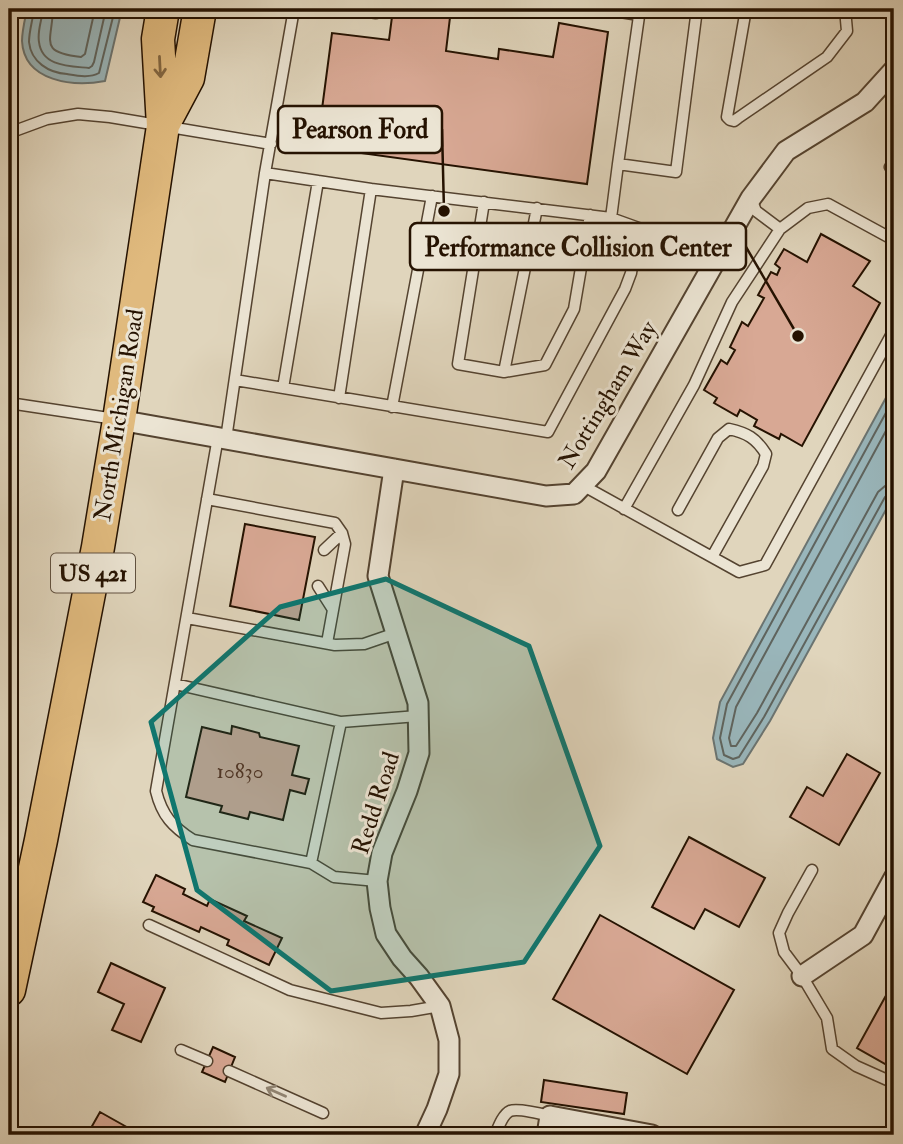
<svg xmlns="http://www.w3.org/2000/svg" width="903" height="1144" font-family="'IM FELL Double Pica',serif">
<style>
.water{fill:#99b6bb;stroke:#6b7471;stroke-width:2}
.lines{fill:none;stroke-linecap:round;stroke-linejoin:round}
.shore{stroke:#5f645e;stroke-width:2}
.building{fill:#d8a894;stroke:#251201;stroke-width:2}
.service-casing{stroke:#544330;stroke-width:13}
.minor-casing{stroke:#544330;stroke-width:23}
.primary-casing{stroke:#251201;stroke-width:35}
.service{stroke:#ebe4d3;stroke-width:10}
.minor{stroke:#ebe4d3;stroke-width:19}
.primary{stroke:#e0ba7e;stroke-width:32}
.oneway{stroke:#826640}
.oneway2{stroke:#928674}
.marked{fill:#0f766e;fill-opacity:0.2;stroke:#0f766e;stroke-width:5;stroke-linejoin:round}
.labels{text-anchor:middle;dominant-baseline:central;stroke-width:6;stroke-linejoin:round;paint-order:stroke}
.number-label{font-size:21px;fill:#523826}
.shield{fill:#ebe4d3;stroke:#605140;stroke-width:2}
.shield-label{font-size:23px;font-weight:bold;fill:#251201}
.street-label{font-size:24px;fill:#251201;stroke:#ebe4d3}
.leader{fill:none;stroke:#251201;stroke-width:2.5}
.callout-dot{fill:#251201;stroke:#ebe4d3;stroke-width:2.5}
.callout{fill:#ebe4d3;stroke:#251201;stroke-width:2.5}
.callout-label{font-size:26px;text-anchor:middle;font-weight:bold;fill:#251201}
</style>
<rect width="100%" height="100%" fill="#e0d5bc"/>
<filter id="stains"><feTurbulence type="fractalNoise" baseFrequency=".00286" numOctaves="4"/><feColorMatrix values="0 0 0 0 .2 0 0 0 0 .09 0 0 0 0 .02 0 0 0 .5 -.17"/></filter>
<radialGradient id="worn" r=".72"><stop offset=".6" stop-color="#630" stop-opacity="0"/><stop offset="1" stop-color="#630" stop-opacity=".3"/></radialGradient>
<!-- water -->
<path class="water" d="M27,9H122L105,81C74,87 24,82 22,41C22,31 25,19 27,9Z
M894,383V495L770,721L743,764L733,767L717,759L713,738L720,702Z"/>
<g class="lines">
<!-- shore -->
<path class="shore" d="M34,9C33,19 29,31 29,42C31,62 49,73 67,74C79,76 90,78 99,73L115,9
M43,9C42,20 37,31 39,42C42,67 70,66 89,68L92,66L94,62L106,9
M53,9C52,42 38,52 81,57L85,54L95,9
M894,398L727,704L720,738L724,755L733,759L739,757L764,717L885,497L889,494L894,493
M894,416L736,707L729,738L731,746H736L757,713L878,492L885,486L894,484"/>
</g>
<!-- building -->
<path class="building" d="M393,9H451L446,51L498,59L499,49L553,57L559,23L608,32L587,184L317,147L332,33L389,40Z
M821,234L870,261L853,286L880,303L802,446L781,434L779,439L754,426L757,420L740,410L737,416L714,403L717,398L704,390L721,360L727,364L735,350L730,347L742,322L748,326L764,298L758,295L771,272L777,275L780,268L775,264L784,249L807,262Z
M245,524L315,537L299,620L230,606Z
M232,726L259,733L260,737L299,746L292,775L309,779L305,794L290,790L283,820L250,812L248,819L220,812L222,806L186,797L202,727L231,734Z
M847,754L880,773L839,845L790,817L807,787L823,796Z
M689,837L765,878L739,927L705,909L694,929L652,907Z
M156,875L185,889L183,894L207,906L210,899L247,916L244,921L282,938L269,965L227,945L229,940L201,927L199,932L152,911L154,907L143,902Z
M600,915L734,990L687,1074L553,999Z
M111,963L165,988L141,1042L112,1030L124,1004L98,992Z
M894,981V1069L857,1048Z
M213,1047L235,1057L225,1082L202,1072Z
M544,1080L627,1093L624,1114L541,1102Z
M100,1112L141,1135L145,1129L156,1135H87Z"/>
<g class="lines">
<!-- service casing -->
<g class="service-casing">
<path id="service" d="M347,9L376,13
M602,9L639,15
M746,9L727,117L730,120L734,121L738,118L827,57L847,31L845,9
M9,133L47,119L78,114L110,117L271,144
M894,162L890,167L894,173
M618,164L640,9
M265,173L371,189L611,218L661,236L714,264
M751,199L756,211L780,229L808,208L828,204L894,240
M484,202L458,364L504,372L545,365L574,309L590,215
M611,218L618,164L676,172L697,9
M504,372L537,208
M235,380L548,432L625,289L631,273L638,229
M283,388L318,181
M339,398L371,189
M9,403L115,419
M392,407L432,196
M218,437L156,791C162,816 173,827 193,840L311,863
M226,439L265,173L294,9
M582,485L739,572L765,565L894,330
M207,499L335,523L342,533L345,544L327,643
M624,509L694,385L732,302L780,229
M678,510L718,438L729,429C747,433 756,438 766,454L763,466L712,557
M324,550L342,533
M318,586L332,608
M187,618L335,645L364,644L396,633
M175,684L341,722
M812,870L788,913L779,933L784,952L802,976L827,1018L832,1049L856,1066L894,1083
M377,881L334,877L311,863L341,722L418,716
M149,925L290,990L381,1013L411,1011L440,1006
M181,1050L207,1061
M229,1071L323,1113
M495,1135C498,1128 503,1114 510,1111C517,1108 542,1114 550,1116"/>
</g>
<!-- minor casing -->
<g class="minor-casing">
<path id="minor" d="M119,420L546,496L574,494L596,471L751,198L786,151L865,102L894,70
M394,469L378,576L418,703L419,753L407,791L382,853L377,881L380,908L386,934L402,958L419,977L440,1006L449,1040V1074L437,1109L425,1135
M802,976L863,935L894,878
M547,1135L550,1116L652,1135"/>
</g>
<!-- primary casing -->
<g class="primary-casing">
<path id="primary" d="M163,125L188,78L200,9
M9,990L41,840L98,547L119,420L163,126L158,39L163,9"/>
</g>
<!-- service -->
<use href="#service" class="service"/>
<!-- minor -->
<use href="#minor" class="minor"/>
<!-- primary -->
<use href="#primary" class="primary"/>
</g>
<!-- one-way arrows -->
<defs><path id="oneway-shaft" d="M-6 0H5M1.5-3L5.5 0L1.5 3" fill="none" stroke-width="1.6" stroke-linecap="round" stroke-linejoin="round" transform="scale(1.75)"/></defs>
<use class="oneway" href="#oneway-shaft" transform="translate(160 67) rotate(87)"/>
<use class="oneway2" href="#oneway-shaft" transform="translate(276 1092) rotate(-156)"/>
<!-- marked area -->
<path class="marked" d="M386,579L529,646L600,846L524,962L331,991L197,890L151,722L280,607Z"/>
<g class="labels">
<!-- number labels -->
<g class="number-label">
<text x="240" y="771">10830</text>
</g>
<!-- shield labels -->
<rect class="shield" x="51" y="553.5" width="84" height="39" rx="5"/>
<g class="shield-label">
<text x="93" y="573">US 421</text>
</g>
<!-- street labels -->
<g class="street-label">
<text transform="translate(608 395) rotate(-59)">Nottingham Way</text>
<text transform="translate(119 415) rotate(-81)">North Michigan Road</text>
<text transform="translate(376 803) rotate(-72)">Redd Road</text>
</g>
</g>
<!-- callouts -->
<path class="leader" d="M444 211L442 129M798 336L746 247"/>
<g class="callout-dot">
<circle cx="444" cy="211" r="7"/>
<circle cx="798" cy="336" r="7"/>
</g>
<g class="callout">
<rect x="278" y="106" width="164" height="47" rx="7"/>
<rect x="410" y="223" width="336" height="47" rx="7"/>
</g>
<g class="callout-label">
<text x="360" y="138">Pearson Ford</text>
<text x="578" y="256">Performance Collision Center</text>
</g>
<!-- margin -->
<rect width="903" height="1144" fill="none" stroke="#e0d5bc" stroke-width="35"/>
<rect x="10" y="10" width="882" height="1123" fill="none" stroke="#251201" stroke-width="3.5"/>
<rect x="18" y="18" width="868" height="1109" fill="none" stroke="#251201" stroke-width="2"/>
<rect width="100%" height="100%" filter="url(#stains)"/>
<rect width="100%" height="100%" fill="url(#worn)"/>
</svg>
